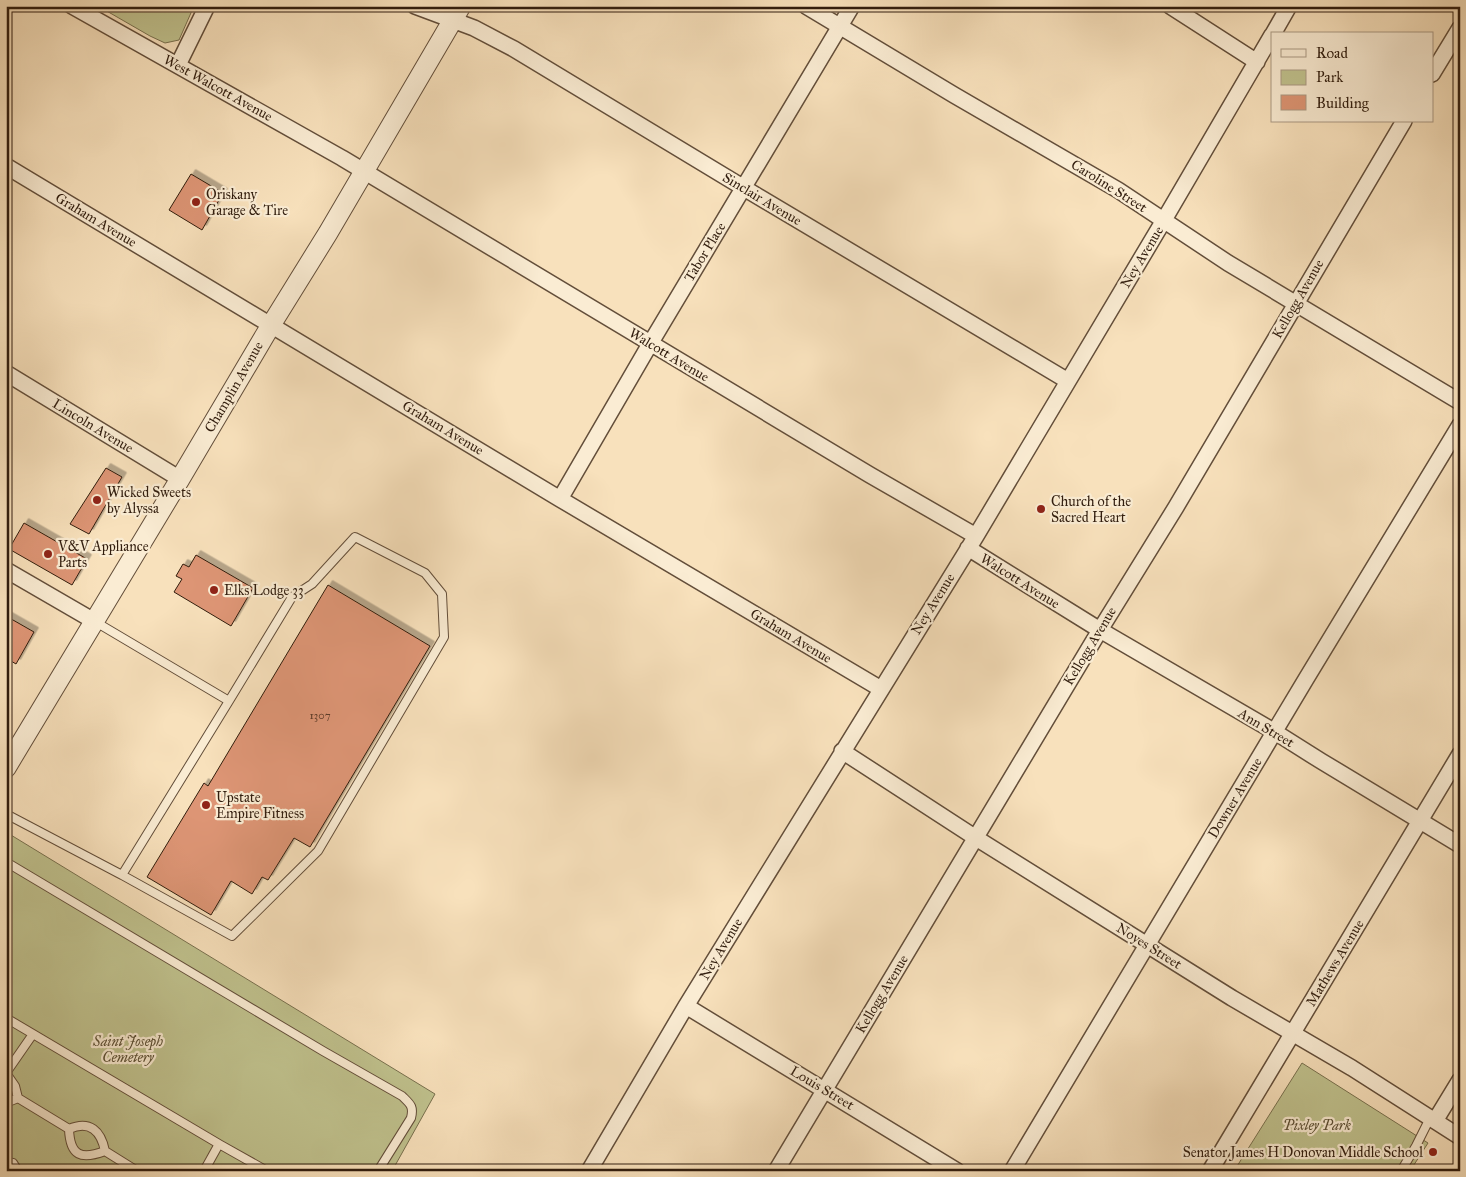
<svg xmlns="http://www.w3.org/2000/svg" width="1466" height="1177" font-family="'IM FELL Great Primer',serif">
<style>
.green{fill:#c0c28e;stroke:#78704e}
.building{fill:#dd9574;stroke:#311d0e;filter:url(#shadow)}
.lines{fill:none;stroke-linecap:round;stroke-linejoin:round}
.service-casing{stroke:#634e3a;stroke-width:10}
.minor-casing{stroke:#634e3a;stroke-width:18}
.tertiary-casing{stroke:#634e3a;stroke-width:21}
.service{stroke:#faecd3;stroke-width:8}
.minor{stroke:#faecd3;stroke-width:15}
.tertiary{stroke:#faecd3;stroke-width:19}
.poi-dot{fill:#8f2418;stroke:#faecd3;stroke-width:2}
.labels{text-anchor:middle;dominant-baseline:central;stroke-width:4.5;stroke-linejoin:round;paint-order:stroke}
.number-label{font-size:11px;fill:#5c3b28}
.street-label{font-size:14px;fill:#311d0e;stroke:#faecd3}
.poi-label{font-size:14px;fill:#311d0e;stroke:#faecd3;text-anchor:start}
.park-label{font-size:14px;font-style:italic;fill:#5c4f34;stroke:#faecd3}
</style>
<defs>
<filter id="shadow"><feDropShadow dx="4.5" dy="-4.5" stdDeviation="0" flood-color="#0004"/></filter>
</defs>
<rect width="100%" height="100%" fill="#f8e1bc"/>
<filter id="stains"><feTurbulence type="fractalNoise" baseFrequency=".004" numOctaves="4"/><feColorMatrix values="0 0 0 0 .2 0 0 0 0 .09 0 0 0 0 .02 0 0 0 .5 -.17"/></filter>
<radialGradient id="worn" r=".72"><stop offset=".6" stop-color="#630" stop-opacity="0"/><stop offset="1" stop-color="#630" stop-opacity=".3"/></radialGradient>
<!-- green -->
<path class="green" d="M98,6H194L179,40L165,43L150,36Z
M6,832L435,1094L392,1171H6Z
M1302,1063L1428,1143L1410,1171H1234Z"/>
<!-- building -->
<path class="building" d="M191,174L223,193L202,230L169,210Z
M106,468L122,477L89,534L70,524Z
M24,523L87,559L72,585L9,549Z
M196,555L253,588L231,626L174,592L182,579L176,576L183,564L189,567Z
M328,585L430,646L310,847L294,838L268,880L262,877L252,894L231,881L211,915L147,877L204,783L208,786Z
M6,616L34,632L16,664L6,658Z"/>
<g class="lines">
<!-- service casing -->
<g class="service-casing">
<path id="service" d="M6,814L122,875L229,701L94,621
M6,862L323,1051L402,1096C410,1104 414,1106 411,1118L378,1171
M122,875L232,936L318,851L444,637L442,594L425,573L355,537L312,584L292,597L229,701
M6,1018L219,1144L204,1171
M33,1034L6,1073L15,1086L18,1098L69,1129
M6,1103L18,1098
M219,1144L267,1171
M105,1151C81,1160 70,1156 69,1129C90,1120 101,1131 105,1151L137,1171
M6,1162L13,1163L18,1171
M1401,1171L1416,1146L1430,1118"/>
</g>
<!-- minor casing -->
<g class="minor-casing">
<path id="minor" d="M72,6L342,158L870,475L976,536
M415,6L474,28L514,49L744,188L1068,381
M806,6L954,95L1118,190L1228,263L1460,402
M1170,6L1257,62
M1273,34L1289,6
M178,65L207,6
M1432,74L1460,28
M6,166L560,499L881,689
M6,373L180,479
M560,499L650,344L852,6
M968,548L1100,630L1275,732L1321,761L1460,845
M6,570L94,621
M842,751L976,838L1232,998L1352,1068L1460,1137
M686,1006L957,1171
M1435,1121L1460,1080
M589,1171L686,1006L976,536L1164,220L1272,35
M776,1171L1100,630L1176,507L1404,121
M1012,1171L1306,679L1460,425
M1210,1171L1460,754"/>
</g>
<!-- tertiary casing -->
<g class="tertiary-casing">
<path id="tertiary" d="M6,768L180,479L271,325L328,233L461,6"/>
</g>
<!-- service -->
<use href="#service" class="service"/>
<!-- minor -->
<use href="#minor" class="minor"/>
<!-- tertiary -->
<use href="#tertiary" class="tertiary"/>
</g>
<!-- markers -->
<g class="poi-dot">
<circle cx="196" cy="202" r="5"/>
<circle cx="97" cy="500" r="5"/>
<circle cx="1041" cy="509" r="5"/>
<circle cx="48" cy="554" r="5"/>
<circle cx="214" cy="590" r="5"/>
<circle cx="206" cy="805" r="5"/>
<circle cx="1433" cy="1152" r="5"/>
</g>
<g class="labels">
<!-- number labels -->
<g class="number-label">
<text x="320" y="715">1307</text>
</g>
<!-- street labels -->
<g class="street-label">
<text transform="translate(218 88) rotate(29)">West Walcott Avenue</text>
<text transform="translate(1109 186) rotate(32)">Caroline Street</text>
<text transform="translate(762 199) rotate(31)">Sinclair Avenue</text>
<text transform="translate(96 220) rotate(31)">Graham Avenue</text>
<text transform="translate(705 252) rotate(-59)">Tabor Place</text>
<text transform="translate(1142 257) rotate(-59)">Ney Avenue</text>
<text transform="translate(1298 299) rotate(-60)">Kellogg Avenue</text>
<text transform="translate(669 355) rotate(31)">Walcott Avenue</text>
<text transform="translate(234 387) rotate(-60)">Champlin Avenue</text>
<text transform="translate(93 426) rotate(31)">Lincoln Avenue</text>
<text transform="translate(443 428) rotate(31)">Graham Avenue</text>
<text transform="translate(1020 581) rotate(32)">Walcott Avenue</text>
<text transform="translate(933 604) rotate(-58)">Ney Avenue</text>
<text transform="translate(791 636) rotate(31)">Graham Avenue</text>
<text transform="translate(1090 646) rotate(-59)">Kellogg Avenue</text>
<text transform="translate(1266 728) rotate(31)">Ann Street</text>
<text transform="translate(1235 798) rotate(-59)">Downer Avenue</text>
<text transform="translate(1149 946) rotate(32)">Noyes Street</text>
<text transform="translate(721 949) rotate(-59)">Ney Avenue</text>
<text transform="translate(1335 963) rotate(-59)">Mathews Avenue</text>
<text transform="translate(882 994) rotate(-59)">Kellogg Avenue</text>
<text transform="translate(822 1088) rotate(31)">Louis Street</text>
</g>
<!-- poi labels -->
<g class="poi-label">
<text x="206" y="194">Oriskany<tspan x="206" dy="16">Garage &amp; Tire</tspan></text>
<text x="107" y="492">Wicked Sweets<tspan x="107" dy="16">by Alyssa</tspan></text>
<text x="1051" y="501">Church of the<tspan x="1051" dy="16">Sacred Heart</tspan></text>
<text x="58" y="546">V&amp;V Appliance<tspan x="58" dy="16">Parts</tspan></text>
<text x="224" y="590">Elks Lodge 33</text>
<text x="216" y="797">Upstate<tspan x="216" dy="16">Empire Fitness</tspan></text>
<text x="1423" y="1152" text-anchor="end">Senator James H Donovan Middle School</text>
</g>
<!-- park labels -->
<g class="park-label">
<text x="128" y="1041">Saint Joseph<tspan x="128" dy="16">Cemetery</tspan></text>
<text x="1317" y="1125">Pixley Park</text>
</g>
</g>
<!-- margin -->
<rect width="1466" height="1177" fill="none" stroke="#f8e1bc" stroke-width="25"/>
<rect x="8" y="8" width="1451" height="1162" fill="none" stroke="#311d0e" stroke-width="2.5"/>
<rect x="12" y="12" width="1441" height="1152" fill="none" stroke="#311d0e"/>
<!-- legend -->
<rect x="1271" y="32" width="162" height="90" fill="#faecd3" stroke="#aa9984"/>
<rect x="1281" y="49" width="25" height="8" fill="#faecd3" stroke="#aa9984"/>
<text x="1316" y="58" font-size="15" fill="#311d0e">Road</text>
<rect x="1281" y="70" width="25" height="15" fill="#c0c28e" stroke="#aa9984"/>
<text x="1316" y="82" font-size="15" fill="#311d0e">Park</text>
<rect x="1281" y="95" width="25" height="15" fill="#dd9574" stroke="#aa9984"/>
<text x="1316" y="108" font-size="15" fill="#311d0e">Building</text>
<rect width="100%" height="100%" filter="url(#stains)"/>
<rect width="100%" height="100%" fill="url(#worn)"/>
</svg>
